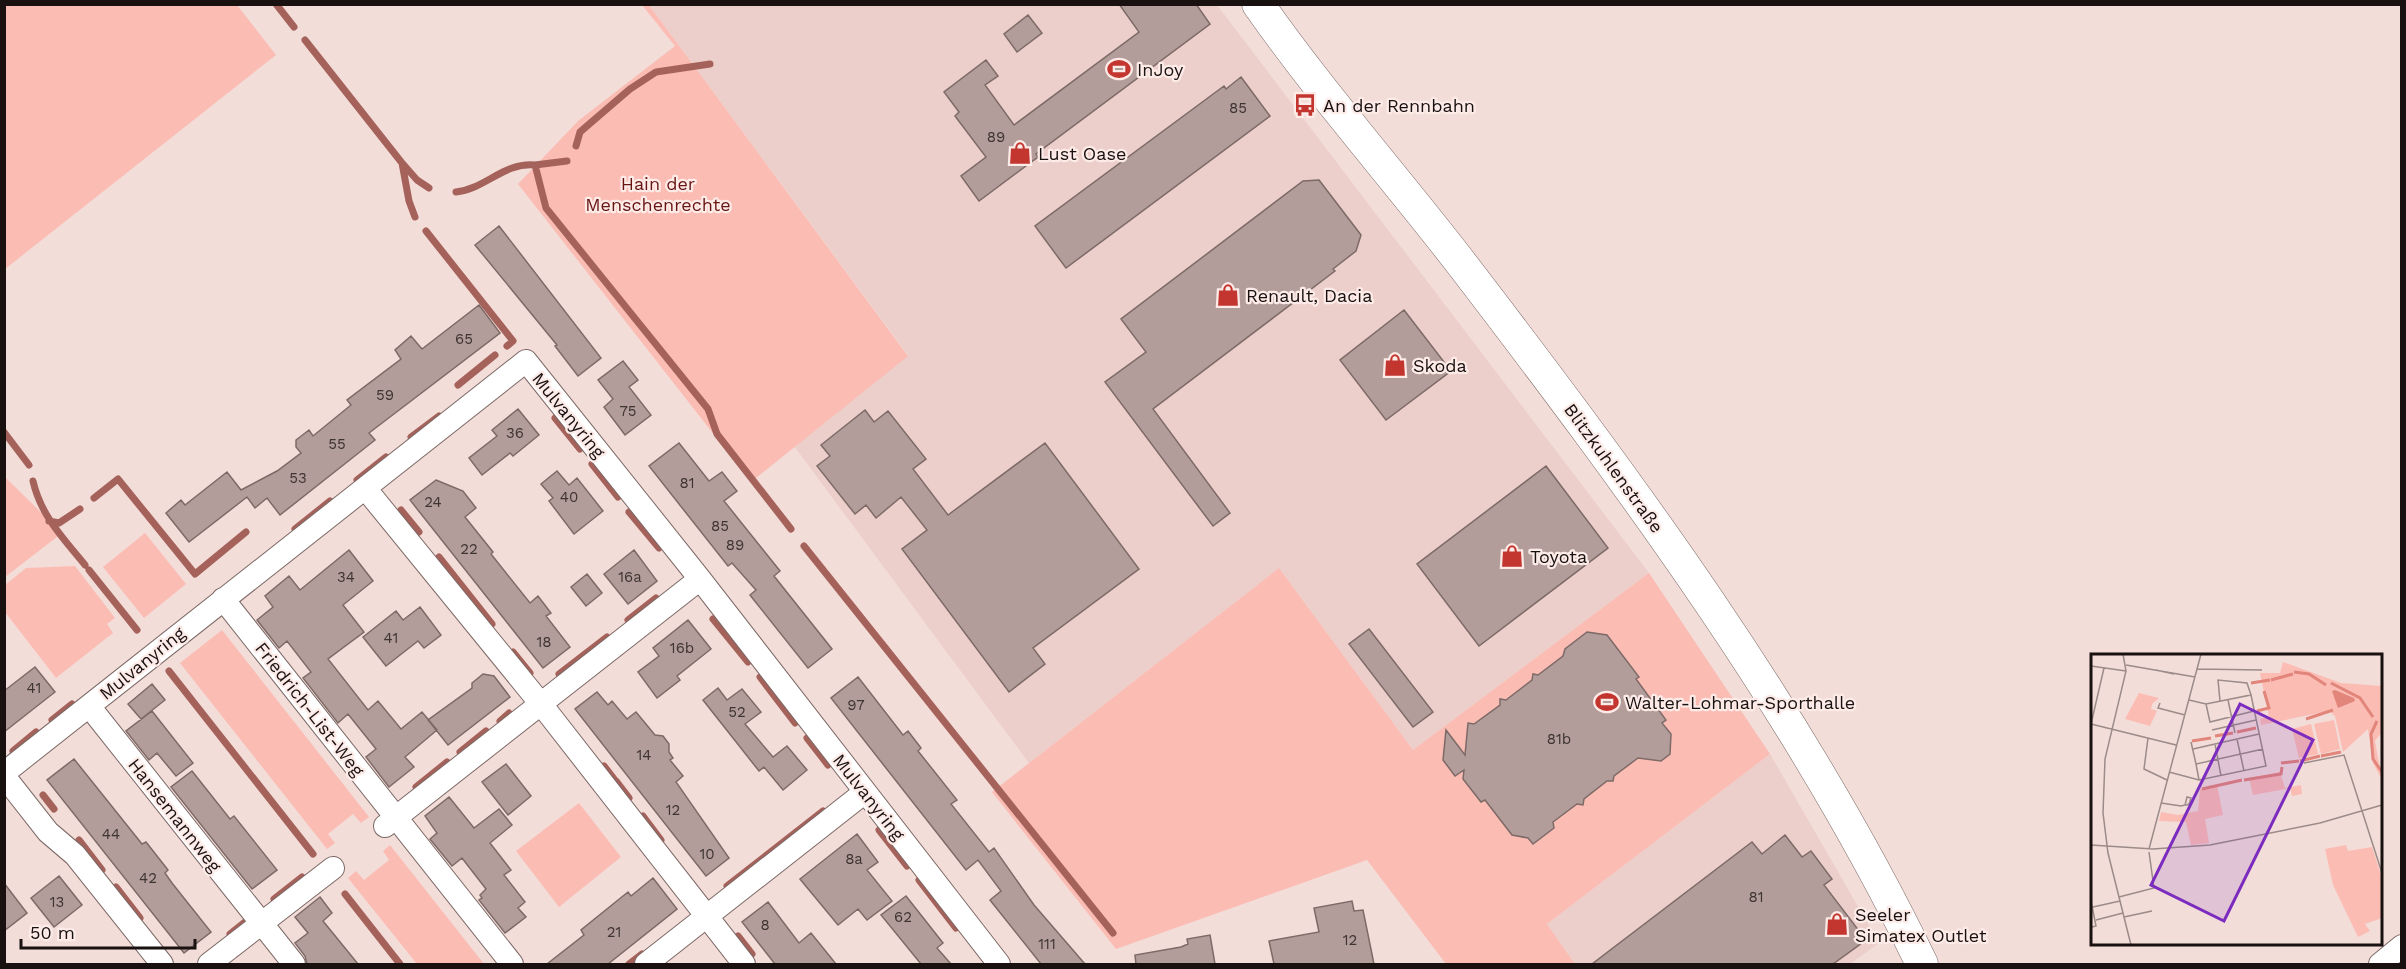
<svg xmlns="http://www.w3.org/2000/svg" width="2406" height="969" font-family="'Work Sans',sans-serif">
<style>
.built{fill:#ecceca}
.green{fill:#fbbcb4}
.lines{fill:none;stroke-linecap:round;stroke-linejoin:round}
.stream{stroke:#a5625b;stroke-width:7}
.building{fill:#b29d9a;stroke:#7d6a67;stroke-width:1.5}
.minor-casing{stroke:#7c6966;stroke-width:24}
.secondary-casing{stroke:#7c6966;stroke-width:33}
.minor{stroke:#fff;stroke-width:22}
.secondary{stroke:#fff;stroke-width:32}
.labels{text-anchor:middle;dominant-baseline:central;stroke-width:4.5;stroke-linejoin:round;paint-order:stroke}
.number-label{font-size:15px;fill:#3e3432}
.poi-label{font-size:18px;fill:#181110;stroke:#fdebe8;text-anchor:start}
.park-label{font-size:18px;fill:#681613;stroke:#fdebe8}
.street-label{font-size:18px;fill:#181110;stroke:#fdebe8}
.inset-river{fill:none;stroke:#e2857b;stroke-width:3}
.inset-road{fill:none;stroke:#9b8b89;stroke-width:1.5}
.view{fill:#7b2cbf;fill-opacity:0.15;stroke:#7b2cbf;stroke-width:3}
.inset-edge{fill:none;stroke:#181110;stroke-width:3}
</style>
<rect width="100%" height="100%" fill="#f3ddd9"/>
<!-- built -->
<path class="built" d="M649,5H1217L1649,573L1413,750L1279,568L1029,763L794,446L908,355Z
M1770,754L1879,943L1850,964H1575L1547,924Z"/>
<!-- green -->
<path class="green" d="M5,4L237,5L276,55L5,269Z
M642,5H649L908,356L751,482L518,184L578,121L675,46Z
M5,477L62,533L5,577Z
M145,533L186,584L144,618L103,567Z
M75,566L115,618L107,624L113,633L56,678L5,612V585L26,568Z
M1279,568L1413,750L1649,573L1770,754L1547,924L1575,964H1446L1367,860L1116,949L992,792Z
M222,630L369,817L361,823L353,814L328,834L335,843L327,849L180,663Z
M579,803L621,857L559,907L516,851Z
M390,845L484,964H417L348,878L356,871L364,880L389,860L383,851Z"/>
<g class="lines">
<!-- stream -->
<path class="stream" d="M276,4L294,27
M305,40L402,163L409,201L415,217
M576,146L580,132L630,89L656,72L710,64
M403,164L417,180L429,188
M535,165L567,161
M456,192C485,189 504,162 535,165L546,208L708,409L717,434L791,529
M426,231L513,341L507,346
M458,385L495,355
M555,418L580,449
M4,432L29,465
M411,437L439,416
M592,464L618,497
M357,480L386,457
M33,481C41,516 63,538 85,565
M94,498L118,479L195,574L246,532
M401,510L419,532
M629,512L659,548
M49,521L59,523L80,509
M295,529L330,501
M804,546L1113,933
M439,557L492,624
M89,570L137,630
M713,619L748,662
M628,620L656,598
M513,652L530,673
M169,671L313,854
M559,674L607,637
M760,677L795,723
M52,720L72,704
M500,721L509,713
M807,738L828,765
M13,751L36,732
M460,752L486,731
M604,766L614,779
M616,781L629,798
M416,787L447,762
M43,795L54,809
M643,816L661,840
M879,830L907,866
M79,840L102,870
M919,880L956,928
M727,886L823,811
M116,887L140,918
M345,894L400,964
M274,899L302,877
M230,934L245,922
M738,936L752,954
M629,964L642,954"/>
</g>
<!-- building -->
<path class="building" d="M1119,4H1196L1210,24L1036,154L1038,157L979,201L961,176L986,157L955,116L959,112L944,92L986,60L998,76L985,85L1014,125L1139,32Z
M1028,15L1042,33L1017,52L1004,34Z
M1241,77L1270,116L1066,268L1035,226L1224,86L1226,89Z
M1319,180L1361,235L1356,251L1333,269L1335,271L1153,409L1230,513L1213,526L1105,382L1146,352L1121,319L1303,181Z
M499,226L601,358L578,376L555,346L557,345L475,245Z
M479,305L500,333L369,433L375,440L280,515L267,498L255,508L247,497L189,542L166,513L181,500L185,505L227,472L241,490L277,471L301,453L296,447V440L309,430L313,436L351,405L347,400L401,359L395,350L411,336L422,349Z
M1404,310L1451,371L1386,420L1340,360Z
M623,361L638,380L629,387L651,415L625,435L604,407L613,399L598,380Z
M518,409L539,435L513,456L510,453L482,475L469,458L497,436L492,430Z
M865,410L874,422L888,411L926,459L913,469L948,515L1045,443L1139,569L1033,648L1045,664L1009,692L902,549L927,530L901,497L876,518L866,505L855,514L817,466L830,456L821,445Z
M679,443L709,481L722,472L737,491L724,501L780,571L774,576L832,649L808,668L750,595L756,590L732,563L728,566L649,466Z
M1546,466L1608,548L1479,646L1417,564Z
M557,471L569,485L577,478L603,511L574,534L549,501L553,498L541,484Z
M436,480L463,491L476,508L465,517L493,552L491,554L530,603L538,596L551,613L546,616L570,647L543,668L410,500Z
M349,550L373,581L343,605L364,632L328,659L368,710L378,701L401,729L422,712L437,730L405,757L414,767L389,787L366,757L376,749L348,714L338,723L303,678L311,672L287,641L279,648L257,620L273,607L265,596L289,576L300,590Z
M634,550L657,581L628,604L604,574Z
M587,574L602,593L586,606L571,587Z
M420,607L441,635L424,648L418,641L386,666L363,637L396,611L403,620Z
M688,620L711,649L677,676L680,680L657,698L638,672L659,656L653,648Z
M1369,629L1433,712L1413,727L1349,644Z
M1587,632L1607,635L1639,677L1636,679L1666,720L1662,723L1671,734L1670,754L1661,761L1638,758L1614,776L1613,781H1607L1584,799L1583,805L1577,804L1553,822L1554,828L1533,844L1528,838L1512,835L1485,800L1481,802L1463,779L1464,770L1455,776L1443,760L1446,730L1465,755L1468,723L1474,724L1500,705V699L1506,700L1532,680L1533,674L1538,675L1563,656L1565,649Z
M35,667L55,692L4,732V691Z
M483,674L494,676L510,697L448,745L428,720L472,688V683Z
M858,677L903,735L908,731L921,748L918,751L957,800L951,804L989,852L994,848L1034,905L1085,964H1041L990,900L1001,891L978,860L966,870L831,698Z
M152,684L165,700L141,719L128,704Z
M718,688L727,700L742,689L761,712L745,724L773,757L787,746L807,770L783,790L764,767L759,771L703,700Z
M597,692L608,705L612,701L627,719L636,712L655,735L663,736L669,744V752L673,758L670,760L683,776L676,782L729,858L706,876L575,709Z
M152,711L193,763L176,776L157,753L149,760L126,731Z
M74,759L142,844L146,842L168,870L165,873L172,883L211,932L184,953L47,780Z
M506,764L531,796L508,815L482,782Z
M192,771L230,819L234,816L277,870L252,889L171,787Z
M449,797L474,828L499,809L512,825L490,843L511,870L504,875L525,902L518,908L526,917L505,933L479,900L482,898L480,895L486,889L462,858L452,866L430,839L437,833L425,816Z
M857,834L878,862L867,870L892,901L867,920L858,909L838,925L800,879Z
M1785,835L1802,857L1811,851L1832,879L1824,885L1866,940L1833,964H1592L1752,842L1762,854Z
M59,876L82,905L54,927L31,898Z
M653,878L677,909L608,964H547L584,935L581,930L628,892L631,896Z
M4,883L27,913L4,931Z
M906,896L943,943L937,948L951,964H921L881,915Z
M320,897L332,913L323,921L358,964H307L305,956L295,943L308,933L295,917Z
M1352,901L1354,911L1363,910L1374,964H1274L1269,941L1319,932L1314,908Z
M768,902L799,943L811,933L836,964H775L742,922Z
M1210,935L1215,964H1136L1135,955L1181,947L1188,944L1187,939Z"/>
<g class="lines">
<!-- minor casing -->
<g class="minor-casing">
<path id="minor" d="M365,488L541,704L744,964
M223,599L512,964
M89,706L294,964
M4,773L526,361L700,579L999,964
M4,776L48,832L75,855L162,964
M385,826L700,579
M209,964L333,868
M646,964L865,792
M2380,964L2402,946"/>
</g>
<!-- secondary casing -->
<g class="secondary-casing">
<path id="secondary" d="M1258,4C1321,94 1394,176 1461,263C1631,485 1800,712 1922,964"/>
</g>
<!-- minor -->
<use href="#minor" class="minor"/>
<!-- secondary -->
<use href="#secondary" class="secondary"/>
</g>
<!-- icons -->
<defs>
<g id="stadium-bare" transform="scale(1.8)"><path d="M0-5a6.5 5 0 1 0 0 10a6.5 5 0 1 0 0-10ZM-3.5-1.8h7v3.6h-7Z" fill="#c3352f" stroke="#fdebe8" stroke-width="2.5" paint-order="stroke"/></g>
<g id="bus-bare" transform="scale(1.8)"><path d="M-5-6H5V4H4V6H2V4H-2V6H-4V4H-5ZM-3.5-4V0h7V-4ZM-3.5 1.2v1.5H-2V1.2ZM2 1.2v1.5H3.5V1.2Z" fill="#c3352f" stroke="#fdebe8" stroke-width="2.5" paint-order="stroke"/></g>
<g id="shop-bare" transform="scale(1.8)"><path d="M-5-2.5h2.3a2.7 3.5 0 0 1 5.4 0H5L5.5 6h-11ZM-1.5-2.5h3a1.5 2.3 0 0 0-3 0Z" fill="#c3352f" stroke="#fdebe8" stroke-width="2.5" paint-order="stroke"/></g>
</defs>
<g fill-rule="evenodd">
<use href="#stadium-bare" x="1119" y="69"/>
<use href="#bus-bare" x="1305" y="105"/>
<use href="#shop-bare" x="1020" y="153"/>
<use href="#shop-bare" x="1228" y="295"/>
<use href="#shop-bare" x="1395" y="365"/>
<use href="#shop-bare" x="1512" y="556"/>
<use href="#stadium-bare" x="1607" y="702"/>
<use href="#shop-bare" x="1837" y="924"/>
</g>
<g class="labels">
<!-- number labels -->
<g class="number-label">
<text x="1238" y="108">85</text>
<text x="996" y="137">89</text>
<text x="464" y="339">65</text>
<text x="385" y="395">59</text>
<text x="628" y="411">75</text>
<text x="515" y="433">36</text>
<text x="337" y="444">55</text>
<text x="298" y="478">53</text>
<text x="687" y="483">81</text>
<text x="569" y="497">40</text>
<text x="433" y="502">24</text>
<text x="720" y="526">85</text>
<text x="735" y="545">89</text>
<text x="469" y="549">22</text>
<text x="346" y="577">34</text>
<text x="630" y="577">16a</text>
<text x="391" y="638">41</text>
<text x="544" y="642">18</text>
<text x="682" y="648">16b</text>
<text x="34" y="688">41</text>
<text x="856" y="705">97</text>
<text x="737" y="712">52</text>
<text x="1559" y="739">81b</text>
<text x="644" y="755">14</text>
<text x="673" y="810">12</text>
<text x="111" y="834">44</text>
<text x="707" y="854">10</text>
<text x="854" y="859">8a</text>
<text x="148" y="878">42</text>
<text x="1756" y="897">81</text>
<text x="57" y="902">13</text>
<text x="903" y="917">62</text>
<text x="765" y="925">8</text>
<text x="614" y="932">21</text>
<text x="1350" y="940">12</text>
<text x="1047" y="944">111</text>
</g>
<!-- poi labels -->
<g class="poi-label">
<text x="1137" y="69">InJoy</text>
<text x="1323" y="105">An der Rennbahn</text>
<text x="1038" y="153">Lust Oase</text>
<text x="1246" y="295">Renault, Dacia</text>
<text x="1413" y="365">Skoda</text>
<text x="1530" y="556">Toyota</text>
<text x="1625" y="702">Walter-Lohmar-Sporthalle</text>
<text x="1855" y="914">Seeler<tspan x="1855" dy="21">Simatex Outlet</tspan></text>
</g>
<!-- park labels -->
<g class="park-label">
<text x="658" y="183">Hain der<tspan x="658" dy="21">Menschenrechte</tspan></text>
</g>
<!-- street labels -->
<g class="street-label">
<text transform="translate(569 415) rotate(51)">Mulvanyring</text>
<text transform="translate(1614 468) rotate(54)">Blitzkuhlenstraße</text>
<text transform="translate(142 663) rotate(-39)">Mulvanyring</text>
<text transform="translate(310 709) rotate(52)">Friedrich-List-Weg</text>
<text transform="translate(869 797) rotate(52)">Mulvanyring</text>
<text transform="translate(175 815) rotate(52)">Hansemannweg</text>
</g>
</g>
<!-- overview -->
<g transform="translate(2091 654)">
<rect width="291" height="291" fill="#f3ddd9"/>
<path d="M192,8L250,29L291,32V78L284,87L291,126L282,109L277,75L252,98L244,62L238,57L170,71L169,65L178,63L169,19H189ZM48,39L68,44L61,50L60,55L66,57L59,72L34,65ZM243,66L249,95L230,100L223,70ZM220,70L227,100L208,104L201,75ZM189,118L194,134L210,131L211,140L201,142L199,134L162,141L158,124ZM126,131L132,161L114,165L118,189L100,191L95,168L68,167L70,158L87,161L107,157L109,135ZM255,191L257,197L281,193L291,224V264L274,270L279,277L267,283L242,231L234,195Z" fill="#fbbcb4"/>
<path d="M244,36L263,44L264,47L247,54L241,37Z" fill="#e2857b"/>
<path class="inset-river" d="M203,18L218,20L235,31M180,26L202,20M160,29L179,26M240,29L269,44L282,63M166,57L178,54L173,37M215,65L242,56M286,67L280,80L282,105L291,118M146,78L165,74M124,82L142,79M101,87L120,84M230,102L250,98M209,107L229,102M190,109L208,107M153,126L190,120L191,113M111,135L151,126"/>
<path class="inset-road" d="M32,0L35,17L14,105L12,159L17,199L40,291M35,11L104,23M0,12L35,17M106,15L171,16M65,16L83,20M137,46L144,79M129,47L127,26L156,29L160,41M69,49L67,54L94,61M115,50L119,68L163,57M0,70L85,91M0,70L13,14M121,76L165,66M57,84L53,115L76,126M146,85L153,117M100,88L105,110M124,90L130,122M102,95L168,80M213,109L253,101L291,219M78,118L108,126L175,112L160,41L115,50L98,46M108,126L105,110L172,95M70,149L90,152L94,151H96L98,150L100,144L96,143L94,151M0,191L62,195L119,191L229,169L291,151M58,195L110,0M28,243L63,234L58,198M0,247L5,272L1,273M2,253L29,247M33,263L61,257M5,266L32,259"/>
<path class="view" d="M149,50L222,86L133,267L60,231Z"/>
<rect width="291" height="291" class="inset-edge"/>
</g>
<!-- border -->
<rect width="2406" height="969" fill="none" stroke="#181110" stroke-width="12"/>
<!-- scale -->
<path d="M21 939v9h174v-9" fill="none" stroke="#181110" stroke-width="3"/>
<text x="30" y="939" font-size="18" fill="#181110" stroke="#fdebe8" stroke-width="4.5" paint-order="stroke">50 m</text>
</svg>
